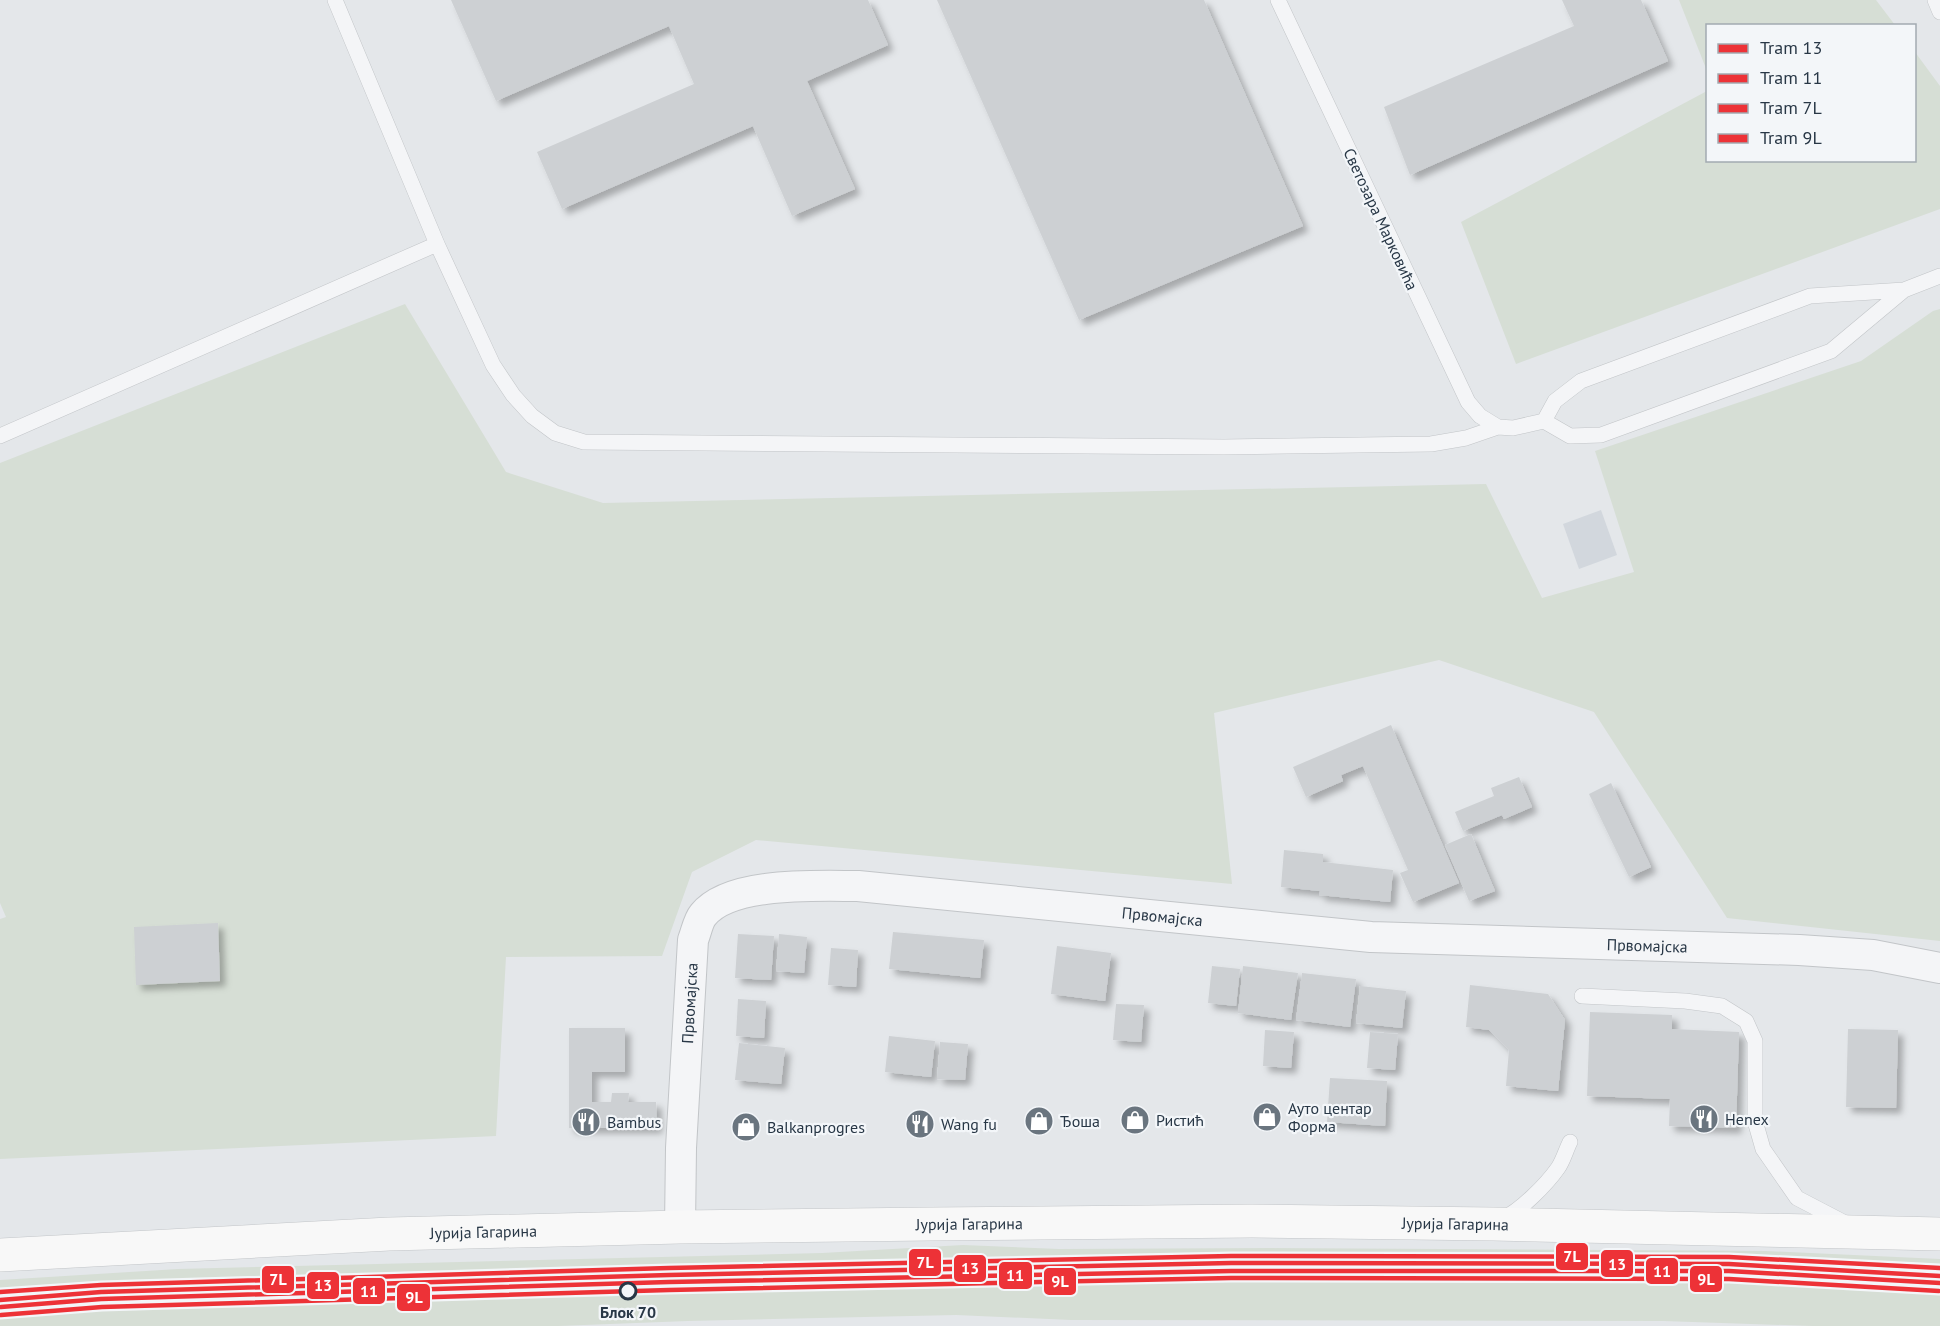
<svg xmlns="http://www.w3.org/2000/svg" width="1940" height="1326" font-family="'PT Sans',sans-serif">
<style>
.built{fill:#d2d7dd}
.green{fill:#d6ded5}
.building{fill:#cdd0d3;filter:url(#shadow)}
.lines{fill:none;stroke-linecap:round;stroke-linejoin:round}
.service-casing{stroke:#c2c5c8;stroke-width:16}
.minor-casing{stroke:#c2c5c8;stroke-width:32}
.secondary-casing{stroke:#c2c5c8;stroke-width:34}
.service{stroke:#f4f5f7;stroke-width:15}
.minor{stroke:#f4f5f7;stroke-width:30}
.secondary{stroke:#f8f8f8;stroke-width:33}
.tram-1-casing{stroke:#f3f6f9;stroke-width:9}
.tram-2-casing{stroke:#f3f6f9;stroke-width:9}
.tram-3-casing{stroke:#f3f6f9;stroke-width:9}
.tram-4-casing{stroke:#f3f6f9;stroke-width:9}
.tram-1{stroke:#ed3237;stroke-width:4.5}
.tram-2{stroke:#ed3237;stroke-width:4.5}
.tram-3{stroke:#ed3237;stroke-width:4.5}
.tram-4{stroke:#ed3237;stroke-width:4.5}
.stop-dot{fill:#f3f6f9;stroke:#283746;stroke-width:3}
.labels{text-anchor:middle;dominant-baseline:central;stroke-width:4.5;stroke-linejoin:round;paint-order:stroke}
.street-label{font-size:16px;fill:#283746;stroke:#f3f6f9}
.poi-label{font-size:16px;fill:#283746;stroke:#f3f6f9;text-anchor:start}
.stop-label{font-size:16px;font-weight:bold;fill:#283746;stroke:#f3f6f9}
.line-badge{stroke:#f3f6f9;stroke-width:2}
.badge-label{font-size:16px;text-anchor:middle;font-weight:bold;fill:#fff}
</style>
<defs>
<filter id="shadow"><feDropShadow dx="5.5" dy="5.5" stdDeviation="3" flood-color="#0004"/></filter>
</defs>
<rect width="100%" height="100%" fill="#e4e7ea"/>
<!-- built -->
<path class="built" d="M1601,510L1617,555L1579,569L1563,524Z"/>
<!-- green -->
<path class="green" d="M1679,0H1876L1895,25L1708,26L1707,71Z
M1915,52L1940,86V209L1516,364L1461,222L1707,91L1708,160H1914Z
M405,304L506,472L603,503L1486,484L1542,598L1634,572L1595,451L1861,361L1933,311L1940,309V941L1727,918L1594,712L1439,660L1214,713L1232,884L756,840L692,872L662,956L506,957L496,1136L0,1159V919L6,917L0,903V463Z
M963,1245L1059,1249L1270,1248L1766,1251L1940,1259V1326H1813L1663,1321L1071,1320L956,1315L688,1321L558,1326H0V1280L178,1269L822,1253Z"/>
<!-- building -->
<path class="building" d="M451,0H868L888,45L807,81L855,189L792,216L753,126L562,209L537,152L694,84L669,26L496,101Z
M937,0H1204L1303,226L1079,320Z
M1562,0H1641L1668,61L1410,175L1384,107L1574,26Z
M1391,725L1459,883L1413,902L1400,873L1408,870L1363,766L1341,775L1343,781L1306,797L1293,767Z
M1519,777L1532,807L1504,819L1502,815L1463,831L1455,812L1494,796L1491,788Z
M1611,783L1651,867L1629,877L1589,794Z
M1471,834L1495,891L1469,901L1445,845Z
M1284,850L1323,854V862L1393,870L1390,902L1319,895L1320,891L1281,887Z
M218,923L220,981L136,985L134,927Z
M893,932L984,940L980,978L889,969Z
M738,934L774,936L771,980L735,978Z
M779,934L807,937L804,973L776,971Z
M1057,946L1111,953L1105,1001L1051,994Z
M831,948L858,950L856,987L828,985Z
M1212,966L1240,969L1236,1006L1208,1003Z
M1243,966L1298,973L1291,1020L1238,1013Z
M1302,973L1356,979L1350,1027L1296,1020Z
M1470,985L1548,994L1565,1020L1558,1091L1506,1086L1509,1050L1489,1030L1466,1027Z
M1360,986L1406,991L1402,1028L1356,1023Z
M738,999L766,1001L764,1038L736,1036Z
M1116,1004L1144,1005L1141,1042L1113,1040Z
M1590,1012L1672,1015V1029L1739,1032L1736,1128L1669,1126L1670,1099L1587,1096Z
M569,1028H625V1072H592V1102H611L612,1093H629L628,1102H656L657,1128H569Z
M1848,1029L1898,1030L1896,1108L1846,1107Z
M1265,1030L1294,1032L1291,1068L1263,1066Z
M1370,1032L1398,1034L1395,1070L1367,1068Z
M889,1036L935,1041L931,1077L885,1072Z
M940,1042L968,1044L965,1080L937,1079Z
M739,1043L785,1048L781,1084L735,1080Z
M1330,1078L1387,1081L1385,1126L1327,1122Z"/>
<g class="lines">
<!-- service casing -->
<g class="service-casing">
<path id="service" d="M335,0L437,244L493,365L513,395L532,416L555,433L584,442L1224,447L1431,444L1466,438L1498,427L1513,428L1544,421L1570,436L1601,435L1831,351L1904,290L1940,276
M1278,0L1468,402L1480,416L1498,427
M1935,0L1940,12
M1544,421L1555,401L1581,381L1810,296L1904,290
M0,436L437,244
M1582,996L1685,1001L1722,1006L1746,1021L1755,1041V1121L1763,1149L1797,1198L1845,1223
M1502,1219C1520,1211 1546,1185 1558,1168C1563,1161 1566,1150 1570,1142"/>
</g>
<!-- minor casing -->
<g class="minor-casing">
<g id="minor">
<path id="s1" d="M680,1227L681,1148L693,940C696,933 698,921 703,915C730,881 818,886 858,886L1371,937L1799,950L1873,955L1940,968"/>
</g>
</g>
<!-- secondary casing -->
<g class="secondary-casing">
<g id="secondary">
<path id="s2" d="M0,1255L389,1234L680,1227L931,1224L1252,1221L1493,1224L1940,1234"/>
</g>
</g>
<!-- service -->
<use href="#service" class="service"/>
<!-- minor -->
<use href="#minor" class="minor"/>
<!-- secondary -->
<use href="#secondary" class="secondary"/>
<!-- tram-1 casing -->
<g class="tram-1-casing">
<path id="tram-1" d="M0,1300L101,1292L669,1275L1231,1263L1729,1264L1940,1276"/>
</g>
<!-- tram-2 casing -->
<g class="tram-2-casing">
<path id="tram-2" d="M1,1307L101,1299L669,1282L1231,1271H1729L1940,1283"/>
</g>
<!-- tram-3 casing -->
<g class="tram-3-casing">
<path id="tram-3" d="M0,1292L101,1285L669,1268L1231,1256L1729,1257L1940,1268"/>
</g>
<!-- tram-4 casing -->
<g class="tram-4-casing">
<path id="tram-4" d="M1,1315L102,1307L669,1290L1231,1278L1729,1279L1939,1291"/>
</g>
<!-- tram-1 -->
<use href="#tram-1" class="tram-1"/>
<!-- tram-2 -->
<use href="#tram-2" class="tram-2"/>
<!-- tram-3 -->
<use href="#tram-3" class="tram-3"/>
<!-- tram-4 -->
<use href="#tram-4" class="tram-4"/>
</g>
<!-- icons -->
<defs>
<g id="shop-disc" transform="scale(1.5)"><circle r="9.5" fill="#6a757f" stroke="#f3f6f9"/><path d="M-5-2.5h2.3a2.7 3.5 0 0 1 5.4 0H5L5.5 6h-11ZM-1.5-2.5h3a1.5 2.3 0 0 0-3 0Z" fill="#fff"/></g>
<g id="restaurant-disc" transform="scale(1.5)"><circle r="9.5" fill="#6a757f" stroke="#f3f6f9"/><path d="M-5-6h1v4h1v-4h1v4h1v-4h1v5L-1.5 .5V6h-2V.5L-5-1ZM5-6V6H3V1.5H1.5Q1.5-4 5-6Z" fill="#fff"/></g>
</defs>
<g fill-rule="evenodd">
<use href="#shop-disc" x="1267" y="1117"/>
<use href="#restaurant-disc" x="1704" y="1119"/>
<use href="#shop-disc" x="1135" y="1120"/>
<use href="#shop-disc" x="1039" y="1121"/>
<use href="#restaurant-disc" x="586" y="1122"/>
<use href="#restaurant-disc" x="920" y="1124"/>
<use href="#shop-disc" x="746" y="1127"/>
</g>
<!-- markers -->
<circle class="stop-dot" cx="628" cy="1291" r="8"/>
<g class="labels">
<!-- street labels -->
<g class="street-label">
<text transform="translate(1381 219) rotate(65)">Светозара Марковића</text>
<text stroke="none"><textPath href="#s1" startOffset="782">Првомајска</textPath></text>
<text stroke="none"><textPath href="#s1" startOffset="1268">Првомајска</textPath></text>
<text stroke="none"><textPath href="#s1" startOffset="224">Првомајска</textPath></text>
<text stroke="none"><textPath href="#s2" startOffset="1456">Јурија Гагарина</textPath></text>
<text stroke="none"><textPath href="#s2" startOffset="970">Јурија Гагарина</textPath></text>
<text stroke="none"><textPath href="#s2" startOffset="484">Јурија Гагарина</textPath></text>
</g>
<!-- poi labels -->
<g class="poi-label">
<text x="1288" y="1108">Ауто центар<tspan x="1288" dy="18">Форма</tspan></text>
<text x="1725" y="1119">Henex</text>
<text x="1156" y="1120">Ристић</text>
<text x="1060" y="1121">Ђоша</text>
<text x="607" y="1122">Bambus</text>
<text x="941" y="1124">Wang fu</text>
<text x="767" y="1127">Balkanprogres</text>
</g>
<!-- stop labels -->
<g class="stop-label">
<text x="628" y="1312">Блок 70</text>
</g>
</g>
<g class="line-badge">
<rect x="1555" y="1242" width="34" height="29" rx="6" fill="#ed3237"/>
<rect x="908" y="1248" width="34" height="29" rx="6" fill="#ed3237"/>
<rect x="1600" y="1249" width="34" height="29" rx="6" fill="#ed3237"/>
<rect x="953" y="1254" width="34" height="29" rx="6" fill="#ed3237"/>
<rect x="1645" y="1257" width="34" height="28" rx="6" fill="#ed3237"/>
<rect x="998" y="1261" width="35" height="29" rx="6" fill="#ed3237"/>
<rect x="1689" y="1265" width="34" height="28" rx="6" fill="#ed3237"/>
<rect x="261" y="1265" width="34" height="29" rx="6" fill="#ed3237"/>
<rect x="1043" y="1267" width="34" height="29" rx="6" fill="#ed3237"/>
<rect x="306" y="1271" width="34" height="29" rx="6" fill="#ed3237"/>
<rect x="352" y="1277" width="34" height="28" rx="6" fill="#ed3237"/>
<rect x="396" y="1283" width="35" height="29" rx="6" fill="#ed3237"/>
</g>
<g class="badge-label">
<text x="1572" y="1262">7L</text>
<text x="925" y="1268">7L</text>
<text x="1617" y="1270">13</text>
<text x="970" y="1274">13</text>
<text x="1662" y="1277">11</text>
<text x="1015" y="1281">11</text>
<text x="1706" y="1285">9L</text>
<text x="278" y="1285">7L</text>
<text x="1060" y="1287">9L</text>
<text x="323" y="1291">13</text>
<text x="369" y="1297">11</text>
<text x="414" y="1303">9L</text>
</g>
<!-- legend -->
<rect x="1706" y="24" width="210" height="138" fill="#f3f6f9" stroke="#a2aab1" stroke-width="1.5"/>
<rect x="1718" y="44" width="30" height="9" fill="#ed3237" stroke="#a2aab1" stroke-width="1.5"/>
<text x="1760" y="54" font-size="18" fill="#283746">Tram 13</text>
<rect x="1718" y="74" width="30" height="9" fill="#ed3237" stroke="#a2aab1" stroke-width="1.5"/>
<text x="1760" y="84" font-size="18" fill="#283746">Tram 11</text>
<rect x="1718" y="104" width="30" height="9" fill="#ed3237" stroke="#a2aab1" stroke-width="1.5"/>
<text x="1760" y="114" font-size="18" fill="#283746">Tram 7L</text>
<rect x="1718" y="134" width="30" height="9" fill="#ed3237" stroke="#a2aab1" stroke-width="1.5"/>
<text x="1760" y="144" font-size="18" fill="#283746">Tram 9L</text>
</svg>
